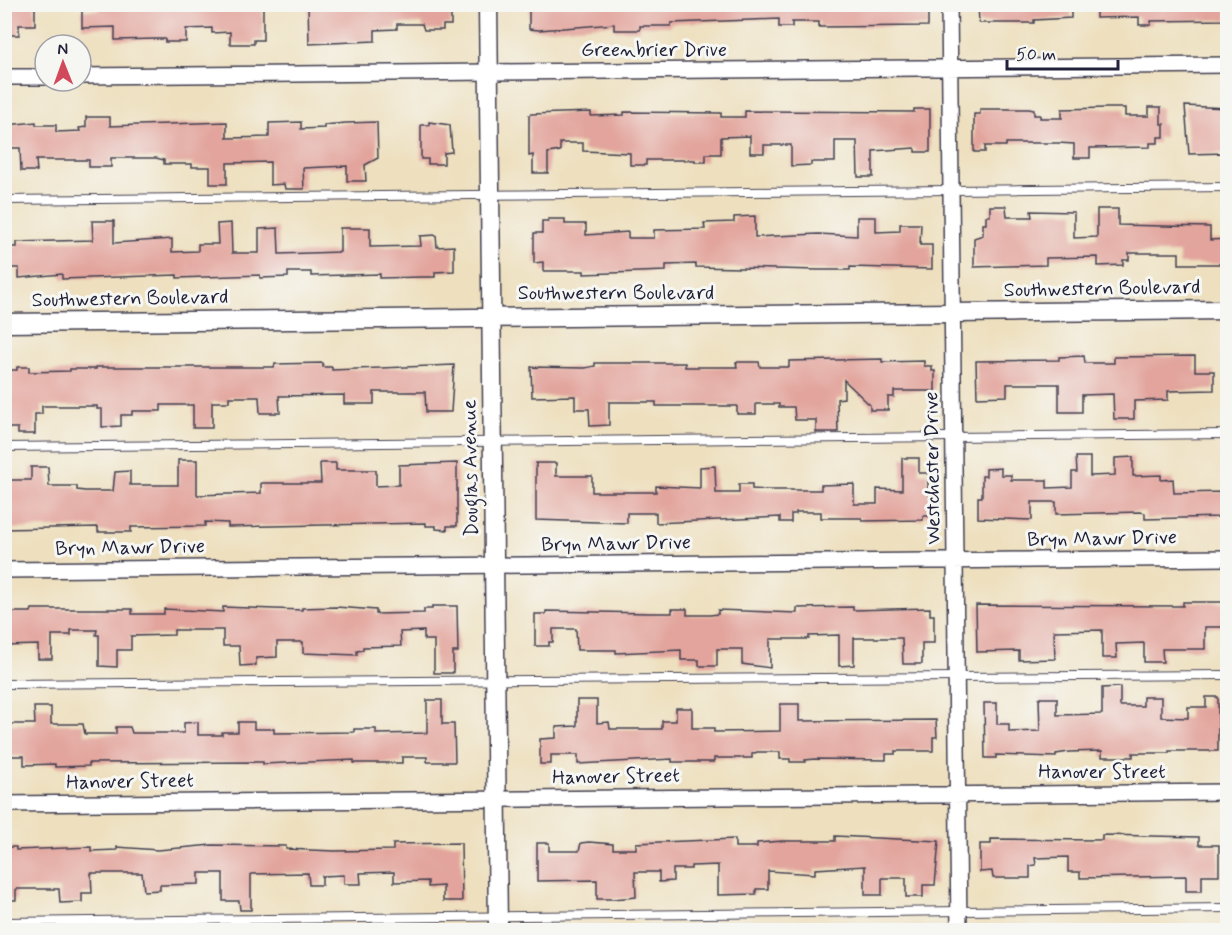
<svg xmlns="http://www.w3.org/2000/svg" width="1232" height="935" font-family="Mynerve,sans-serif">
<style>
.building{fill:#e2a49c}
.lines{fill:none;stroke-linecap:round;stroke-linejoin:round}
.service-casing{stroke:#413e4f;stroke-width:10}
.minor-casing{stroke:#413e4f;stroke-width:18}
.tertiary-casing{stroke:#413e4f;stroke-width:21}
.service{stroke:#fff;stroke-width:8}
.minor{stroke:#fff;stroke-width:15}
.tertiary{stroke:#fff;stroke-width:18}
.labels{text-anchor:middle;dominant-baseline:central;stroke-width:6;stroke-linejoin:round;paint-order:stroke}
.street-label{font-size:20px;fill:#22223b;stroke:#f6f6f2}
</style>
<rect width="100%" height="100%" fill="#f6f6f2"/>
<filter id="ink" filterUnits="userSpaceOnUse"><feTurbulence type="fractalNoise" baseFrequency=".0167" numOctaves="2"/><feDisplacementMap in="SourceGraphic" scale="12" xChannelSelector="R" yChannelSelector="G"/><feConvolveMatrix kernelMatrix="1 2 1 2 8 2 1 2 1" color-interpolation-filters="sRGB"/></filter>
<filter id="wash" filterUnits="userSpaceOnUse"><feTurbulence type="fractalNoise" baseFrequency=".008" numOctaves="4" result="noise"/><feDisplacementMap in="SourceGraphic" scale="24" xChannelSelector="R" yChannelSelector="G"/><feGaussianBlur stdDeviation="1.35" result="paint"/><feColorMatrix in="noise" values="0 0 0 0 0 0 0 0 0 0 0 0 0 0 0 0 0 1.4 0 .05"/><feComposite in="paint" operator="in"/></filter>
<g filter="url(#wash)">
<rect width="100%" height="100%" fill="#eee0bf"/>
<g id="blocks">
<!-- building -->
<path class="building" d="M7,4H35V25H19V35H7Z
M100,4H263V40H254V44H230V32L212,33V28L186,29V42H165V39H157L115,40V27L82,28V10H100Z
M308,4H451V25H443V30H424L422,24H397V29L375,30V41L309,44Z
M529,4H928V26L819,27V22H792V27H779V19L671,23V26H640V30H614V24L539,30L529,29Z
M978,4H1071V18L1034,20V23H979Z
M1096,4H1227V20L1151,21V25H1139V17L1096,18Z
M1185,106L1227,108V153L1189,154Z
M1149,107H1161V124H1164V137H1158V143H1150V147L1090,148V158H1074V144L1058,143H1006V146H985V152H974V114H980V109H1029L1034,110V115H1040V118H1062V109L1107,108H1125V116H1149Z
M914,109H930V152H915V148L873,151V177H858L857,141H835V162H811V165L791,166V145H764V153H750V136L721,137V154H706V162H695V160H646V165H630V153L583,151V143H560V151L548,153V173H533V155L529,156V115L531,114L591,112V116L624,115V112L721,113V117H745V111L914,112Z
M86,117H110V126L227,122V138L269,137V123L301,122V129L324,128V125L346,123L377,122L378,158L365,165L366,181H347V166L303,168L304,189H285L284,184L270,185V162L227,163V184H210V167H192V164H164V160L156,158H111V167H89V160H36L37,171H21L20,148H8L7,125L36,122V125H56V132L80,131L79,128L86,127Z
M429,122L450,125L452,152L444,153V164H428V159H421V125H429Z
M990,206H1006L1007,217H1032L1031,211L1074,212V238L1097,237V209H1118V225L1210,227V240L1227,239V264H1179V253H1129V260H1123V265L1098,266V257L1046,258V265L974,267V238L983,235V224H986V216H990Z
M755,216V237L818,234L857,236V217H876V232L900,231V224H921L920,245H932V269L850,267V270H818L696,267V264L666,265V271L584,274V271H543V262L534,263V233H542V221H548V219H565V224H586V235L628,232V238H654V230L705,229L704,223L734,222V217Z
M92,221H114V243L172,239V252L198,251V244H218L217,224L231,223L232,253H259V229L278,228L279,254L340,252V228H370V247L421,246L420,236L436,235L437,247L454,246V271L435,272V277H422L380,278V274L311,276V272H288V277L260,278V275L177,278V275L62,279V274L19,278V268H4V247H17V242L93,240Z
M1084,356L1085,363H1114V357L1195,356V371H1214V390L1168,391V400L1134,401V419H1114L1113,394L1082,395V412H1059V384H1007V396L977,397L976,361L1059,360V357Z
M882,359V362L924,361V366H932V371H935V391H894V397H888V410H870V405L844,380V398L837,399L838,432H816V420H795L794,407H779V404H756V414H737V406H656V402H609V425L590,426L589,409H575V396L532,397L531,367L585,368L595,366V363H685V367H737L736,362H759L760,367H789V361Z
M323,363V367H332V370L454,365L451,412H426L425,392H374V404H344V395L279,396L280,413H260L259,397H229V402H212V428H193V405H161V411H132V415H121V426L102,427V409H97V406H42V414H35V434H18V428H4V370H17V367H29V372L70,371V369H96V367H274L275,364Z
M1076,457H1090V476L1115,475V458L1133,457V476L1161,475V480L1173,479L1174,493L1227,492V513H1220V517L1145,519V513L1141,512L1056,514V502H1032V520L978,518V497H982V476H986V469L1001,468V475H1011V480H1047V488L1072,487V472H1077Z
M902,458H919V473H928V492L931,501H934V516H923V520L862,521V518H821V512H796V514H791V522H780V517L656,523V513H627V523L536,520V463H556V476H592V492H656V486L700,488V467L715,466L716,493H739V484H752V489L767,490H821V485L854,484V504H877V489L902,490Z
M178,460H197V495L261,493V483H321L320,463H336V470H376V486L399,485V465L457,463V526H447V530L436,529V526H426V523L228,527V523L205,522V526L131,527V532H98V527L4,529V480H31V467H48L49,486H77V490L85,491H113L115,472L130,471V485H178Z
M1183,602H1227V627H1205V649H1162L1163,662H1144V643L1116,644L1117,658H1102V630L1054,631L1055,659L1019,660V651L977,652L976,605L1183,606Z
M432,606H457L458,652H453V673H434V640H424V631L400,632L401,646L363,647V650L357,651V655L303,653V642H277V657L256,658V665L240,666L239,646H223V630H174V635L131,636V650H117V667L99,666V635H96L97,630H71V635H52V659H38V645L4,646V612H31L32,609H132V614H164V609L223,612V607L302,610V608L336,607L376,610V614L424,613V609H432Z
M853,607V610L930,608V615H934V643H922V664H903L902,638H854V665L839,666V635L809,636V639H770V668L742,664V649H717V666H699V660H681V650L616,653V650H577L576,629H553V642H549V646H535V614H546V611L649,613H672V609H687V615H710L718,614V610L797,613V608Z
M1120,687V706H1143V697H1161V717L1188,718V707H1206V697H1218V751H1169V753H1133V757H1102V751L1069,752L1056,754V757L996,755V758H985L984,703H997V724H1009V732L1040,731L1039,698H1057V715L1102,714V688Z
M427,700H442V724H454L455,762H427V757H402V763H354V760L263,764V762L89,763V766L55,767V764L24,765V756H4V724H35L34,707H51V724H83L85,734H116V727H130L132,733H184V723L198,722V735H222V732H238V722H254V729H274V733L354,732V729H376V734L427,733Z
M577,700H597V723L609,722L610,729H662V721H676V708H692V728H714V732L780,731V704H799V721L936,720L937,737H933V751H895V754H886V760L815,759L805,760V762H790V759H780V752H757L752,754V758H714V762H672V759L578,764V755H551V764H540V739L556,738V727L577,726Z
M1102,835L1199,837V845H1219V875H1202V891H1186V876L1080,878V872H1068V857L1035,858L1036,865L1030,866V878H993L992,871L980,872V844H991V839L1102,840Z
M835,836L939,841L935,885H923V897H906V878H882V895H865V866L815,869V874L768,871V889H756V894L718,895V865L691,866V869H673V881L659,882V872H635L636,897L613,899H597V880L537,881V843H549V851H579L581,843L589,842L613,844V849H636V843L735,839V847H757V843L783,841H835Z
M461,843L462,901H443V886L428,887V881L394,882V872L360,873L361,884H344V875L322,876V885H309L308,873L251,874V910H240L239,901H223V873H199V884L163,885H160V890L144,891L142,873H91L92,893H82V902L60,903L59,889H16V900H4V847H16V850L91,847V851L117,850V847L158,850L212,845L286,846V849L334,851L393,850V844Z"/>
</g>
</g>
<g filter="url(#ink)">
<use href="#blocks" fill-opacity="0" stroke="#413e4f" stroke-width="1.5"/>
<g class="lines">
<!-- service casing -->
<g class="service-casing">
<path id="service" d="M4,200L1228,187
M4,447L1228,434
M4,684L1228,675
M4,922L1228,908"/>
</g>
<!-- minor casing -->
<g class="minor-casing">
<path id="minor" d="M949,4L959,930
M81,76L1228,65
M4,77H45
M4,570L1228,558
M4,804L1228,792"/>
</g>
<!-- tertiary casing -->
<g class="tertiary-casing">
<path id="tertiary" d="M488,4L498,930
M4,323L1228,310"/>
</g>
<!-- service -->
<use href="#service" class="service"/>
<!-- minor -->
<use href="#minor" class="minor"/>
<!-- tertiary -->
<use href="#tertiary" class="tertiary"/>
</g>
</g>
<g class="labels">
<!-- street labels -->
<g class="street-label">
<text x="654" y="50">Greenbrier Drive</text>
<text transform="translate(1102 289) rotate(-1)">Southwestern Boulevard</text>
<text x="616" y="293">Southwestern Boulevard</text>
<text transform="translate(130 299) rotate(-1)">Southwestern Boulevard</text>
<text transform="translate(471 468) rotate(-91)">Douglas Avenue</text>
<text transform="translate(933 468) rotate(-91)">Westchester Drive</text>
<text transform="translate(1102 539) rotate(-1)">Bryn Mawr Drive</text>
<text transform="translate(616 544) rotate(-1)">Bryn Mawr Drive</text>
<text transform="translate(130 548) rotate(-1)">Bryn Mawr Drive</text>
<text x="1102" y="772">Hanover Street</text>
<text transform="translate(616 777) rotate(-1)">Hanover Street</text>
<text transform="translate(130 782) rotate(-1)">Hanover Street</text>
</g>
</g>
<!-- margin -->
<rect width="1232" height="935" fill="none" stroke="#f6f6f2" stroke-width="24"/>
<!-- north arrow -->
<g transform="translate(63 63) rotate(359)"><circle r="28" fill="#f6f6f2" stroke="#a1a1a9" stroke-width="1.5"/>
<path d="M0-4.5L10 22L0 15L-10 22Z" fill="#d1495b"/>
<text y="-9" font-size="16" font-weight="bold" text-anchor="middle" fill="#22223b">N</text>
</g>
<!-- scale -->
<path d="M1007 60v9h111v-9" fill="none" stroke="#22223b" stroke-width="3"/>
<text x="1016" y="60" font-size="18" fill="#22223b" stroke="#f6f6f2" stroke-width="4.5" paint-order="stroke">50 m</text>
</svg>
